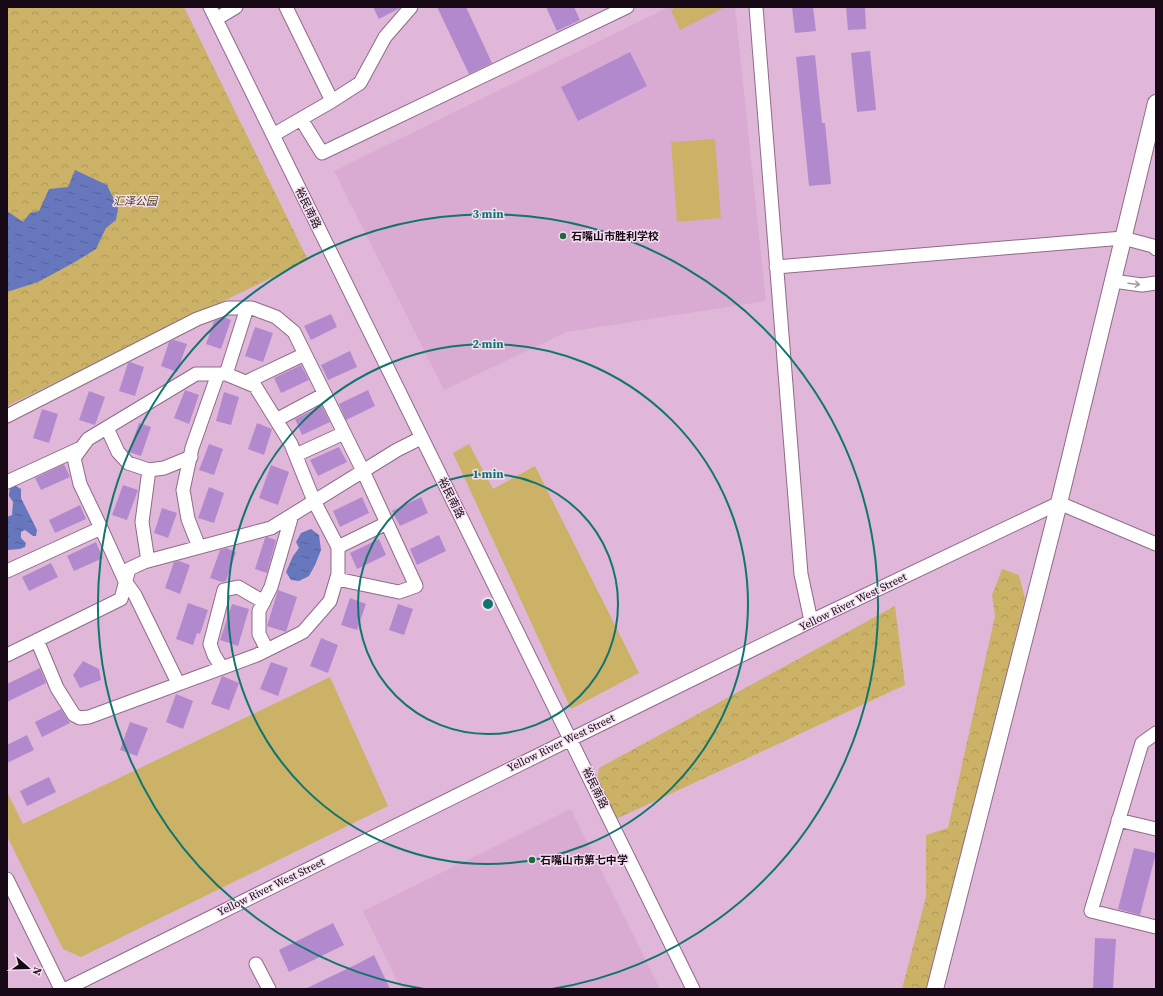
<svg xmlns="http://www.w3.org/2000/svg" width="1163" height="996" font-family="'Source Serif 4','Noto Sans SC',serif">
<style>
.built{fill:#daabd2}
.green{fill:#cbb267}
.forest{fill:url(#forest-crowns)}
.water{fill:url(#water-ripples)}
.building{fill:#b389ce}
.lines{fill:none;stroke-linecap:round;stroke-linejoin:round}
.minor-casing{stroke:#8f6a89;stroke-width:15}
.major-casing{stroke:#8f6a89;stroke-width:18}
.minor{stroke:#fff;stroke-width:13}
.major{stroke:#fff;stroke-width:16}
.oneway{stroke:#a29da1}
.ring{fill:none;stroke:#0f766e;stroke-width:2}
.poi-dot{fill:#1c6b3a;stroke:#f4dff0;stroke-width:1.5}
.labels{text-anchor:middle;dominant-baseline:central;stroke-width:3;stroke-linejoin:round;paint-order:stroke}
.park-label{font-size:11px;font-style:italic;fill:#473c17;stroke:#f4dff0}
.street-label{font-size:11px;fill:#170915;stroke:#f4dff0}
.poi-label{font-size:11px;font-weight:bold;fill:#170915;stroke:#f4dff0;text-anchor:start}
.centre{fill:#0f766e;stroke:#f4dff0;stroke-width:2}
.ring-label{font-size:12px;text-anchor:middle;font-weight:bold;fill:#0f766e;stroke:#f4dff0;stroke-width:3;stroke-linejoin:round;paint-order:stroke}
</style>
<defs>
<pattern id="forest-crowns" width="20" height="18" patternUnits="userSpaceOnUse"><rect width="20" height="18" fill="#cbb267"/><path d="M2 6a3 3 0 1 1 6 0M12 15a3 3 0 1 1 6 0" fill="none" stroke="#ae9858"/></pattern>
<pattern id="water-ripples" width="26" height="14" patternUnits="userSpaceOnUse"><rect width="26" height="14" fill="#6677bd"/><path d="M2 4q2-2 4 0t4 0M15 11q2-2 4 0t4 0" fill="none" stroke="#536098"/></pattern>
</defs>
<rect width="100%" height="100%" fill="#e0b7d8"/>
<!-- built -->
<path class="built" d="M669,7H735L766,301L567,332L444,390L334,171Z
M571,809L660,989H401L363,911Z"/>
<!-- green -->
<path class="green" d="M676,7H725L680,30L671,10Z
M715,139L721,218L677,222L671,142Z
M469,444L493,489L535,466L639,673L571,709L453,453Z
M330,677L388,806L81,957L63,949L7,836V792L23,824Z"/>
<!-- forest -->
<path class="forest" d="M7,7H184L308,260L7,406Z
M1002,569L1019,575L1025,599L951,897L926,989H902L926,897V835L948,828L995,616L992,595Z
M895,606L905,685L612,821L597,786L599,768Z"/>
<!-- water -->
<path class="water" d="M75,170L107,185L118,208L116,220L106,228L96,249L75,262L38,282L7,292V211L23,222L30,213L39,211L49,189L68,187Z
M10,485H14L21,489V498L37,530L36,536H33L25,530L21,532V538L26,543L25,547L20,549L7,550V517L12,515L13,502L9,496Z
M311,529L319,535L321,550L315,565L309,576L299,581L291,580L286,572L293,556L299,548L296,542L301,533Z"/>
<!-- building -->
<path class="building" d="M373,7H400L398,9L379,19Z
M437,7H466L492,63L469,74Z
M546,7H574L580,20L557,31Z
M792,7H813L816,31L795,33Z
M846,7H865L866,29L848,30Z
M870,51L876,110L857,112L851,53Z
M630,52L647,86L578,121L561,87Z
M815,55L822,123H825L831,184L809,186L796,57Z
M331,314L337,327L311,340L304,326Z
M224,317L231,320L221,349L206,344L214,321Z
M255,327L273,333L263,362L245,356Z
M174,340L187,344L177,372L161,366L169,342Z
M350,351L357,367L328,380L321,365Z
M130,362L144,367L135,396L119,391L128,363Z
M301,365L309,380L281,393L274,378Z
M185,390L199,395L189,424L174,418Z
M368,390L375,406L346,420L339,404Z
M89,391L105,397L95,425L79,420Z
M224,392L239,397L231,425L216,421Z
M322,406L330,422L302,435L295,419Z
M42,409L58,414L49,443L33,438Z
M139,423L151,427L141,456L129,452Z
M257,423L272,429L264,455L248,449Z
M209,444L223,449L214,475L199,470Z
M339,447L347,462L318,476L310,460Z
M64,464L70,477L41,490L35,478Z
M271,465L289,472L278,505L259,498Z
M123,485L138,490L127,520L112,515Z
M209,487L224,493L214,523L198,518Z
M362,497L369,513L340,527L333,511Z
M421,497L428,513L400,526L392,511Z
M80,505L86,519L55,533L49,520Z
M162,508L177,513L168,538L154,533Z
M439,535L446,551L417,565L410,549Z
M267,537L276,540L267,573L255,569L265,538Z
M379,539L386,555L357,569L350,553Z
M96,542L103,558L74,571L67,556Z
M226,548L236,552L226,581L222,582L210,578L220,550Z
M179,561L190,565L180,594L165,588L174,562Z
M51,563L58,577L29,591L22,577Z
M278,590L297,597L286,632L267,626Z
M350,598L366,604L357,630L341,625Z
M188,603L208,610L200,634L197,633L193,645L176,639Z
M232,604L249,609L238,646L220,640Z
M398,604L413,609L404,635L389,630Z
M321,638L338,645L328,673L310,666Z
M83,661L99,669L101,680L80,688L73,675Z
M271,662L288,668L278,696L260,689Z
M40,668L46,683L7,702V684Z
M222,676L239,683L229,710L211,704Z
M176,694L193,701L183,729L166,722Z
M61,709L70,723L42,737L35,722Z
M130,722L148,728L137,756L120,750Z
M27,735L34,750L7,763V745Z
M49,777L56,792L27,806L20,791Z
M1134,848L1156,853L1140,915L1118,909Z
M333,923L344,945L289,972L279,950Z
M1095,938L1116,939L1113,989H1093Z
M374,955L390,989H305L359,963Z"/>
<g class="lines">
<!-- minor casing -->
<g class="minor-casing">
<path id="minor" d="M210,7C369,335 533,661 693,989
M286,7L332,101
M756,7L801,574L811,621
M216,19L236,7
M301,119L322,153L627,7
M273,135L332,101L360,83L385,37L411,7
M776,267L1123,238L1153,246L1156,249
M1113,281L1142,285L1156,283
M226,374L247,308
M246,382L305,354
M7,416L197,319L227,308H252L276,317L294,332L363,471L416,586L399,592L337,579
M276,420L325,394
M107,428L118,452L128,463L149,470L164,468L191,457
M296,455L344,433
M7,482L81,448
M199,547L188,519L183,490L192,448L218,374
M338,547L387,523
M148,561L142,522L149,470
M7,571L101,528
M37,640L57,688L74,715L80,718L89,717L257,655L303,632L330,601L338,574V547L314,501L291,444L255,386L226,374H196L88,439L74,458L80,484L101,528L125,581L135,595L178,683
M267,650L259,634V611L271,587L292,515
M7,655L121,599L129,569L144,562L271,528L397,450L421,438
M222,668L214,655L210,644L224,590L238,587L264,602
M1156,733L1142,743L1091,911L1156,927
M1118,820L1156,829
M7,879L61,989
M256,964L269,989
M66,989L571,739L811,621L1059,503L1156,544"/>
</g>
<!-- major casing -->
<g class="major-casing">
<path id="major" d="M935,989L1059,503L1156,103"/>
</g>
<!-- minor -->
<use href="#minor" class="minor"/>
<!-- major -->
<use href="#major" class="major"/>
</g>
<!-- one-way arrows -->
<defs><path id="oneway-shaft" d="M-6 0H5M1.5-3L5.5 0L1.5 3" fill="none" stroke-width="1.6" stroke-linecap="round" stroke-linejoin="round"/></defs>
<use class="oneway" href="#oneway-shaft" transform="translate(1134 284) rotate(7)"/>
<!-- distance rings -->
<g class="ring">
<circle cx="488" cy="604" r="130"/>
<circle cx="488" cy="604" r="260"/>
<path d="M424 989A390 390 0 1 1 552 989"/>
</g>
<!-- markers -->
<g class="poi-dot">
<circle cx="563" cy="236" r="4"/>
<circle cx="532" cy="860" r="4"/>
</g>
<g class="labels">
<!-- park labels -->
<g class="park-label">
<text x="135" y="201">汇泽公园</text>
</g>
<!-- street labels -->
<g class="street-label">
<text transform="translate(308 208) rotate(64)">裕民南路</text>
<text transform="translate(451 498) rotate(63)">裕民南路</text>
<text transform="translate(853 602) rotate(-26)">Yellow River West Street</text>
<text transform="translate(561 743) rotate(-26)">Yellow River West Street</text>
<text transform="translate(595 788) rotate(64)">裕民南路</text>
<text transform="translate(271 887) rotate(-26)">Yellow River West Street</text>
</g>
<!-- poi labels -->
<g class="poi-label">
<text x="571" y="236">石嘴山市胜利学校</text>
<text x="540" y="860">石嘴山市第七中学</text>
</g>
</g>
<circle cx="488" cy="604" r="6" class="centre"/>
<g class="ring-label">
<text x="488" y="218">3 min</text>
<text x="488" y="348">2 min</text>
<text x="488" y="478">1 min</text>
</g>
<!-- border -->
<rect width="1163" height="996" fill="none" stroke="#170915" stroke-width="16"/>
<!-- north arrow -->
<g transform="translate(28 968) rotate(110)" stroke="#f4dff0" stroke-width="3" paint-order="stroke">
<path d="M0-3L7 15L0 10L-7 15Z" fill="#170915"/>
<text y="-6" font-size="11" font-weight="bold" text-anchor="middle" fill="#170915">N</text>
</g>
</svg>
